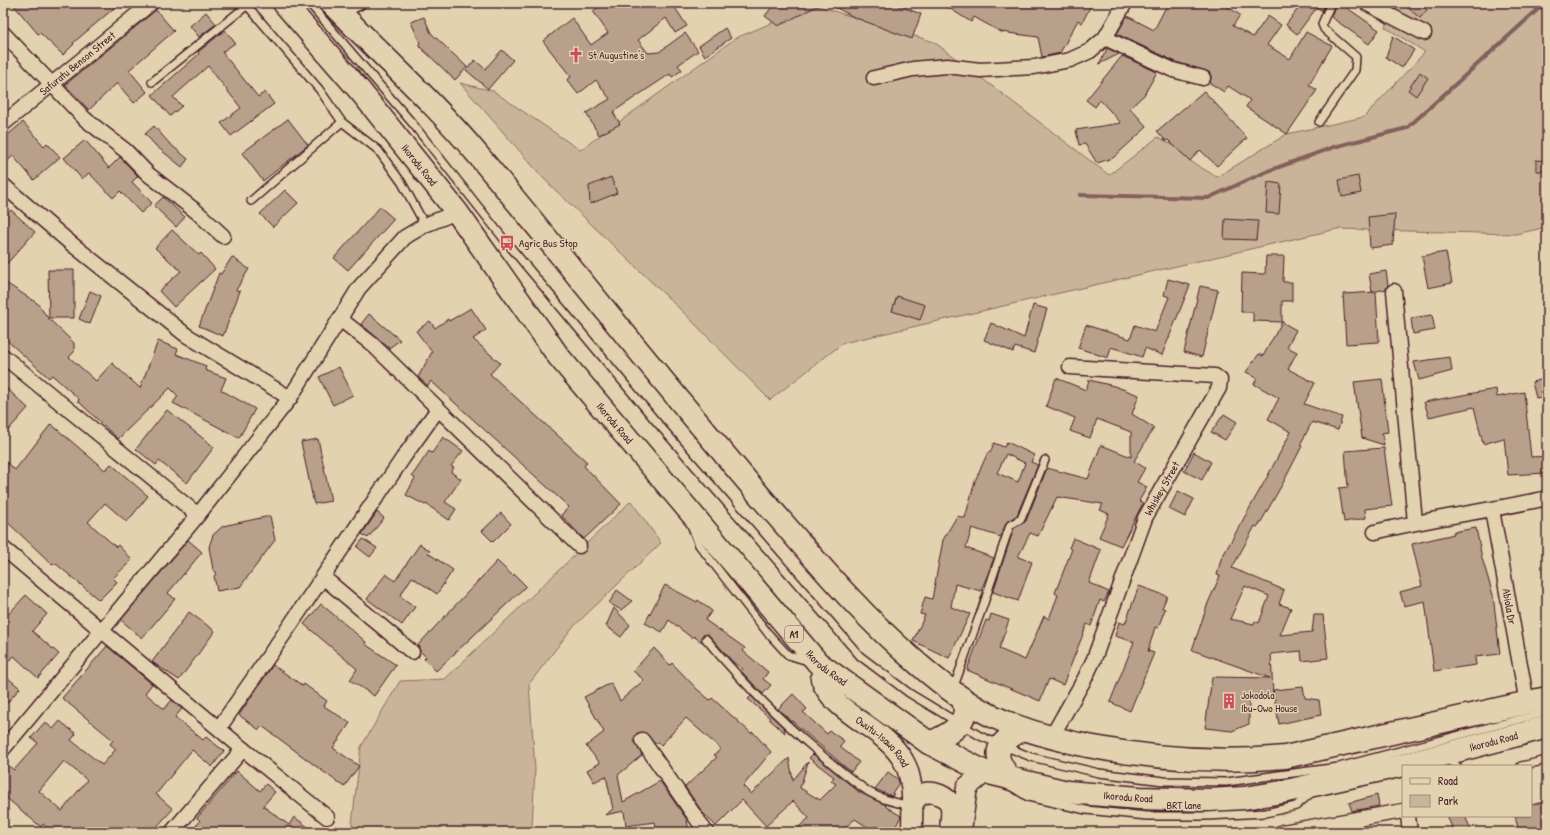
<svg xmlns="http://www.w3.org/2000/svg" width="1550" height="835" font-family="'Patrick Hand',sans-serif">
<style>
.green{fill:#cab499;stroke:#8a6a62}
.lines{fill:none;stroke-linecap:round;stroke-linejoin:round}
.stream{stroke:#83615c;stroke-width:4}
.building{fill:#b8a08b;stroke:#4a1f2b;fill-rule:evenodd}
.lane-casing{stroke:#4a1f2b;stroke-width:10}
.street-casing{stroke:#4a1f2b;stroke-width:17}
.secondary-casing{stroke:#4a1f2b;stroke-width:23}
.highway-casing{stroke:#4a1f2b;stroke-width:25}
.lane{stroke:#e3d2af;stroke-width:7}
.street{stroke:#e3d2af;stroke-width:14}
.secondary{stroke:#e3d2af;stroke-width:20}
.highway{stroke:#e3d2af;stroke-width:22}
.labels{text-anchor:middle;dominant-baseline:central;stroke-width:3;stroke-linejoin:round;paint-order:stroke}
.shield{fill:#e3d2af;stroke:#785553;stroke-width:1}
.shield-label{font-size:10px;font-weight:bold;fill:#4a1f2b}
.poi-label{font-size:11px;fill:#4a1f2b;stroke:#e3d2af;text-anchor:start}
.street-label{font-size:11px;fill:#4a1f2b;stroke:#e3d2af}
</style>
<rect width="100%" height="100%" fill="#e3d2af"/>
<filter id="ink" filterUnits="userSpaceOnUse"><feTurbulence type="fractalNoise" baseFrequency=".025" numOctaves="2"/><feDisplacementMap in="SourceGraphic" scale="8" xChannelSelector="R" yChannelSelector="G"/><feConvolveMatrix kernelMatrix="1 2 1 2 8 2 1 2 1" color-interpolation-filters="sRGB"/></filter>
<g filter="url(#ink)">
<!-- green -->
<path class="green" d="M1398,3H1547V227L1516,234L1337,229L843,343L770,400L685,314L545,180L460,83L493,91L580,150L736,38L814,5L934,42L1109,175L1158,137L1174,146L1190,161L1217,177L1287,134L1364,117L1425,52L1385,27Z
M631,501L661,543L572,628L529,684L535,769L532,827L529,832H351L361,747L400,681L445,679Z"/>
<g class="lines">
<!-- stream -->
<path class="stream" d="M1080,195L1208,198L1268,171L1334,147L1407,128L1545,3"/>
</g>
<!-- building -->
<path class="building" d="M12,3H120L73,43L74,44L63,55L40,33L38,34Z
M605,3H672L687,26L675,33L666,18L638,40L648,53L659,52L685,33L698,51L678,65L682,70L672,77L670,74L613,112L620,124L599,135L586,113L610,99L596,80L578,94L567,80L571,77L543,41L572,18L591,45L608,33L593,11Z
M775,3H823L778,26L765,16Z
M827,3H891L921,14L912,39L856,18Z
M941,3H1092L1082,23L1078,20L1060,53L1042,57L1038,37L1001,32L974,17L971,22Z
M1168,3H1222L1240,15L1233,26L1253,37L1268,16L1281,25L1267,45L1290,59L1306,32L1332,46L1309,85L1317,90L1287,134L1246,107L1250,100L1228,86L1224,92L1210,83L1211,76L1209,72L1176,62L1117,34L1127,16L1154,30Z
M1302,3H1326L1322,11L1317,7L1297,34L1286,25Z
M1336,3H1340L1379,30L1369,44L1331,17Z
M1402,3H1419L1427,10L1420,18Z
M156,10L174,31L129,70L147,92L134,103L117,83L89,110L65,85Z
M206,12L216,24L199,37L190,26Z
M424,17L431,33L467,67L455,80L418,45L420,43L411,22Z
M725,28L731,38L705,56L699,46Z
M225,30L235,43L222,52L258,97L265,92L274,104L231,136L221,123L241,108L208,66L173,97L182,106L170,116L152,95L199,54L198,52Z
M1393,36L1414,50L1402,68L1386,57Z
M1107,48L1119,54L1099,64L1106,51Z
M502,50L513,60L488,89L466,70L475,60L485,69Z
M1122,56L1157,72L1144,95L1130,108L1147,127L1113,158L1097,163L1085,144L1079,145L1076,130L1121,123L1100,100L1095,107L1086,100Z
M1420,72L1428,78L1416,96L1408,90Z
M1204,91L1247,138L1217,166L1200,150L1190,161L1168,140L1166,141L1157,131Z
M288,119L308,145L263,181L242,153Z
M23,122L44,146L47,143L60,157L34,180L13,156L3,165V139Z
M154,126L169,143L188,159L182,167L156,146L145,134Z
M85,140L109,168L120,157L138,176L132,182L152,203L141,213L120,191L113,198L89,173L82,179L64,158Z
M1536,160L1547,161V171H1536Z
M1358,176L1361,193L1342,197L1339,180Z
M611,177L617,193L590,204L589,186Z
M1268,182L1281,184L1279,214L1266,213Z
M285,190L298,203L273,227L260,214Z
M163,197L185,217L176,227L154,206Z
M380,207L394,219L348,270L334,258Z
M11,210L35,232L3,268V219Z
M1395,214L1393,245L1370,248L1368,217Z
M1225,219L1258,221L1256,240L1224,239Z
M172,230L199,255L201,253L215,269L174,307L159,291L181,271L155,248Z
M1446,252L1452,283L1428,288L1422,256Z
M1266,256H1284L1283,282H1292V301H1282V322L1253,321V312H1241L1242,273L1265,274Z
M232,257L249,269L236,290L240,291L223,336L199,326L219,273L221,274Z
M48,270H74V318H49Z
M1386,271L1388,285L1386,289L1372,292L1369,274Z
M1168,279L1190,285L1162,355L1145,348L1142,357L1111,347L1108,358L1078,348L1086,325L1130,339L1135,325L1155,332L1169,297L1164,295Z
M3,281L37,303L48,318L74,343V352L69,357L96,381L112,363L140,388L158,341L178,349L176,354L206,366L205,370L226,378L221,390L255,409L239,438L173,403L178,396L170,388L118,439L78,401L79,399L52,375L49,378L3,337Z
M1200,286L1218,290L1202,357L1184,352Z
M90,291L101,296L90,324L79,319Z
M1376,292L1379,342L1346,344L1343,294Z
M897,296L925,305L920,320L892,311Z
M1033,305L1047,309L1034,353L1015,347L1013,352L984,340L991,323L1024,338Z
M471,308L486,330L473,339L500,363L490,374L587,462L584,466L621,504L584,539L561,515L569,507L431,381L428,386L418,377L432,352L416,331L430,321L435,328L448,319L449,321Z
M369,314L400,340L389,348L361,324Z
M1432,315L1435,330L1413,334L1411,318Z
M1282,322L1296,330L1287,347L1297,352L1288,369L1315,383L1304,404L1342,417L1338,430L1312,422L1300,445L1302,446L1283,483L1258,527L1255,526L1232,568L1284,590L1279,604L1291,608L1280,635L1312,632L1314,615H1323L1328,658L1302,661L1301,651L1271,654L1273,695L1249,697V724L1232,731L1205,728L1212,677L1270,678L1192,650L1208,603L1220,576L1217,575L1221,559L1266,479L1291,432L1268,419L1279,398L1254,384L1257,378L1246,372L1259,354L1263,356ZM1245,586L1269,596L1259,623L1255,621L1254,624L1230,619Z
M1450,357L1452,371L1419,380L1414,362Z
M339,367L353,395L333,405L319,377Z
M1056,378L1086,390L1089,380L1114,386L1139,395L1132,414L1154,428L1134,461L1145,468L1137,482L1147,487L1139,501L1143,503L1121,546L1099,537L1109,514L1100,510L1103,504L1057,497L1038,536L1030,533L1018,557L1032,562L1018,601L993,592L1014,528L1026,521L1047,468L1088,479L1101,445L1131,457V432L1097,419L1090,438L1070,431L1075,418L1046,406Z
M1547,378V396L1536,398L1532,382Z
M1382,379L1388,432L1382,433L1384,445L1362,438L1354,382Z
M3,385L28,408L3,436Z
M1496,389L1497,397L1524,392L1531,457L1547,456V473L1508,475L1504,438L1483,444L1474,407L1429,417L1424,402Z
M167,410L214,447L187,483L159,461L156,465L136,449Z
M1224,414L1237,422L1225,440L1211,432Z
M51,424L105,470L111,464L148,496L127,522L105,503L88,522L116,547L118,545L132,560L113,578L117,582L99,600L55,563L53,565L3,518V459L15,470Z
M443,437L463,451L451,466L454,468L451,472L461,479L445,502L456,509L449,520L426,504L425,505L406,495L415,478L412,476L429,451L432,453Z
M318,439L331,501L314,504L301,442Z
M1007,442L1034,455L1031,462L1038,465L1017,515L1006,523L1001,537L972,528L966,548L994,558L981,591L955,584L951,607L970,614L949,658L913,641L925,615L920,614L925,597L932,599L943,540L957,516L965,518L975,481L988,452L990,453L994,443L1004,447ZM1006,454L1025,463L1018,482L997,473Z
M1384,448L1392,506L1365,509L1366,518L1344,522L1339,488L1348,487L1345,451Z
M1194,452L1211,462L1202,480L1184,471Z
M1178,491L1194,499L1185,517L1169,509Z
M377,512L384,518L368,538L362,534Z
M501,513L511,524L493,542L482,531Z
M270,516L275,540L240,587L217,591L214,576L217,573L213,570L209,547L213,535L223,526Z
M1476,528L1482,558L1493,595L1500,654L1475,657L1476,665L1434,671L1425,601L1404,606L1400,592L1422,586L1412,544L1454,534L1453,532Z
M1073,538L1101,550L1089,583L1109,592L1104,602L1100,600L1091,626L1087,624L1063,685L1049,679L1040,701L967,670L986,620L989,621L991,614L1009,620L999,649L1025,660L1044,616L1049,619L1058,595L1055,593L1072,549L1069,548Z
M363,539L377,548L370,557L357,547Z
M188,540L202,552L168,593L175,599L142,638L121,620Z
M420,544L430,551L428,553L453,570L437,594L412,577L400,596L415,607L402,625L367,599L386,574L395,581Z
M497,561L513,576L514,574L526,586L436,671L424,659L426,657L420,651L418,645Z
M665,585L697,602L698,600L712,611L705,620L745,648L743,651L768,672L763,679L771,685L763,694L741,671L743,669L734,663L708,634L702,635V642L693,636L692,638L669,620L662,632L645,623Z
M1139,586L1167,596L1162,608L1165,609L1158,628L1155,627L1148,651L1154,653L1130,711L1110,702L1134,642L1115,636L1119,622L1125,624Z
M617,590L632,601L621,610L609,603Z
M26,595L47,614L32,631L59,654L38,678L14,656L3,667V620Z
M321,604L366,642L365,644L396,665L374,696L350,680L357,669L304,624Z
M614,608L630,625L621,637L606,626Z
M189,612L215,631L179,680L152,662Z
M107,646L152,684L145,693L164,709L172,700L182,709L175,717L203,740L206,737L224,751L212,767L192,750L157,793L156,794L173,809L152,832H53L43,824L41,827L3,795V771L8,765L14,770L38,743L31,738L45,722L53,729L60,721L76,734L71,740L102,765L116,749L110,744L113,740L62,698ZM64,761L87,780L62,811L39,791Z
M654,648L670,665L672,663L698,690L710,700L712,698L751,733L753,732L771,752L743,786L751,794L789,758L793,780L808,762L800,788L820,800L836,784L831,781L834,777L809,758L813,754L859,792L886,805L885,806L901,816L893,832H875L855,819L840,832H793L809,818L793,801L766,826L742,800L716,826L703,813L685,787L717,757L714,755L721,749L686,718L661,745L657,742L655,744L646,733H637L634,741L642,755L618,775L623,802L660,781L687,820L689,832H657L655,822L626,826L624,811L605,815L613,809L606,776L594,782L587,770L600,763L586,746L604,732L584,697L611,683L620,701L644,680L633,671Z
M273,665L303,686L304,684L327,701L324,706L350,723L333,748L359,766L344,787L262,726L259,730L239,715Z
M3,674L20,688L3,708Z
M1303,687L1305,698L1319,700L1321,715L1279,724L1273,690Z
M793,694L807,709L803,712L827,734L830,731L844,741L840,747L859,762L851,772L778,709Z
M751,696L784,728L785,733L769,719L770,718L748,699Z
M237,771L260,791L266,784L275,792L263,806L289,825L294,817L315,832H191L200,821L197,818Z
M888,772L898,779L899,783L892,793L894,794L892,796L875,789Z
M1377,795L1379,806L1352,811L1349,803Z
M1547,801V825L1519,832L1515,816H1531V805Z
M1447,816H1465L1472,832H1454Z"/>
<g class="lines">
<!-- lane casing -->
<g class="lane-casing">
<path id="lane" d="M245,3L319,89L342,122L378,150L402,183L425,225
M309,3L413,124L507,243L654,419L860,656L909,693L980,736L1031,757L1099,773L1164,781L1226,782L1339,767L1547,712
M152,82L250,3
M1319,122L1355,70L1356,57L1324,29L1322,24L1331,3
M251,201L342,122
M691,525L699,545L767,632L788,655L808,661
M706,639C740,680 778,718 818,752C835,766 851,780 869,792C881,799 895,803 909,805
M953,689L983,606L1010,525L1021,519L1045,460
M1445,758L1457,766
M1521,766L1547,760
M1012,787L1028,797L1086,810L1147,816H1206L1266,813L1296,806L1311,793"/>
</g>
<!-- street casing -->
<g class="street-casing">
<g id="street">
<path d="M1366,3L1424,33"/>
<path d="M337,10L345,9L358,3"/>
<path d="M3,33L85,119L126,151L148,174L197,212L223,236"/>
<path d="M1105,38L1125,3"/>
<path d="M874,78L913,69L947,66L980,70L1034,67L1070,60L1090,51L1105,38L1173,70L1203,78"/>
<path id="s1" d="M3,124L151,3"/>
<path d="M3,185L68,241L186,335L290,398"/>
<path d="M1394,291L1415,522"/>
<path d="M340,319L372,344L579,546"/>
<path d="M3,356L198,515"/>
<path id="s2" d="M1492,510L1527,703"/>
<path d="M1375,532C1432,518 1490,511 1547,498"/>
<path d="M3,548L243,749L327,817"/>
<path d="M323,577L412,652"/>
<path d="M219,728L291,624L403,458L438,409"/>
<path id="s3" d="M1051,738L1085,678L1094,659L1145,518L1219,388L1220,380L1215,376L1070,367"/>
<path d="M642,740L706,832"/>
<path d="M3,749L198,515L290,398L359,288L405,237L425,225L457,212"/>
<path d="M1408,816L1410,832"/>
<path d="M172,832L243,749"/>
<path d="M1282,832L1403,811"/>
</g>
</g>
<!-- secondary casing -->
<g class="secondary-casing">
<g id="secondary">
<path id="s4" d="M826,669L821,679C834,715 883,726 903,760C915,780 912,809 912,832"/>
<path d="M911,805C915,801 919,794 925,793C933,791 947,796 950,804C953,811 950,824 950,832"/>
<path d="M961,830L967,787L985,772"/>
</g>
</g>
<!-- highway casing -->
<g class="highway-casing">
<g id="highway">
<path id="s5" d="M284,3L361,92L457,212L559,357L818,663L929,743L985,772L1067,792L1139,798L1209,800L1244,798L1282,792L1408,764L1547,727"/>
<path d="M331,3C380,54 433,101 478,155C581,278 679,404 785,525C827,574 868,621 917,663C940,683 964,702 990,715C1021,730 1055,739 1088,746C1154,759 1218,763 1285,757L1547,698"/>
<path d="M929,743C942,738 963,728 965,711C965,707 963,702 963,699"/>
<path d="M1011,779C989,753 997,743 1024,729"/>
</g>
</g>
<!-- lane -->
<use href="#lane" class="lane"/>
<!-- street -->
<use href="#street" class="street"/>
<!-- secondary -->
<use href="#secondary" class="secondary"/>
<!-- highway -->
<use href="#highway" class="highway"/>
</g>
</g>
<!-- icons -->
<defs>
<g id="church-bare" transform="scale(1.2)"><path d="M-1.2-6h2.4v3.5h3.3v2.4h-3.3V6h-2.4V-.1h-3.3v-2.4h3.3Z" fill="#d1495b" stroke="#e3d2af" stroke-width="2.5" paint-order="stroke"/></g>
<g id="bus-bare" transform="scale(1.2)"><path d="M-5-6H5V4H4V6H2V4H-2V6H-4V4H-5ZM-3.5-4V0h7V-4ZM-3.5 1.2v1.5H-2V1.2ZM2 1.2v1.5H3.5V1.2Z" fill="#d1495b" stroke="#e3d2af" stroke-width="2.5" paint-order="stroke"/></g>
<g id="building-bare" transform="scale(1.2)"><path d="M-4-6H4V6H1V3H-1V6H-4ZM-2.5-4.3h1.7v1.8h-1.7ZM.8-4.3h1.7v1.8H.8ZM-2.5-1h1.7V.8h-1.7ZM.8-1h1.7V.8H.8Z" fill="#d1495b" stroke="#e3d2af" stroke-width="2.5" paint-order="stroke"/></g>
</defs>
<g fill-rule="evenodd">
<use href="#church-bare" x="576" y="55"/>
<use href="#bus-bare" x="507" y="243"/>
<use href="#building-bare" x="1229" y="701"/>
</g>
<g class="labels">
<!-- shield labels -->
<rect class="shield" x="785" y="626" width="18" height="16" rx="3"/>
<g class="shield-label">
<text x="794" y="634">A1</text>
</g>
<!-- poi labels -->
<g class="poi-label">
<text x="588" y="55">St Augustine's</text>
<text x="519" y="243">Agric Bus Stop</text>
<text x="1241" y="695">Jokodola<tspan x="1241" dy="13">Ibu-Owo House</tspan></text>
</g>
<!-- street labels -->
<g class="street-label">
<text stroke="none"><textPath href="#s1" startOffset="96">Safuratu Benson Street</textPath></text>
<text stroke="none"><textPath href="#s5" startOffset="211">Ikorodu Road</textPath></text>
<text stroke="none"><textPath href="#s5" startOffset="535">Ikorodu Road</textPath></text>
<text stroke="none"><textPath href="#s3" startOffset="274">Whiskey Street</textPath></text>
<text stroke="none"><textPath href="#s2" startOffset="98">Abiola Dr</textPath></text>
<text stroke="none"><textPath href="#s5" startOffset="859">Ikorodu Road</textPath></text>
<text stroke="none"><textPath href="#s5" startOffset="1567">Ikorodu Road</textPath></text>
<text stroke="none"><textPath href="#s4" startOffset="100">Owutu-Isawo Road</textPath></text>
<text stroke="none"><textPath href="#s5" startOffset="1195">Ikorodu Road</textPath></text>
<text x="1184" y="805">BRT lane</text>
</g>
</g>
<!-- margin -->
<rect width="1550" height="835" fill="none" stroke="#e3d2af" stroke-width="16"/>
<rect x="8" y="8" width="1534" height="819" fill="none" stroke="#4a1f2b" stroke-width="1.5" filter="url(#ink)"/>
<!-- legend -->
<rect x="1402" y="765" width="130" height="52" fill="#e3d2af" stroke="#a68a7a"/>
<rect x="1410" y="778" width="20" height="6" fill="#e3d2af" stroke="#a68a7a"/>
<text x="1438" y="785" font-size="12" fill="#4a1f2b">Road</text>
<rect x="1410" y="795" width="20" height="12" fill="#cab499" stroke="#a68a7a"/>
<text x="1438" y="805" font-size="12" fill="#4a1f2b">Park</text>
</svg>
